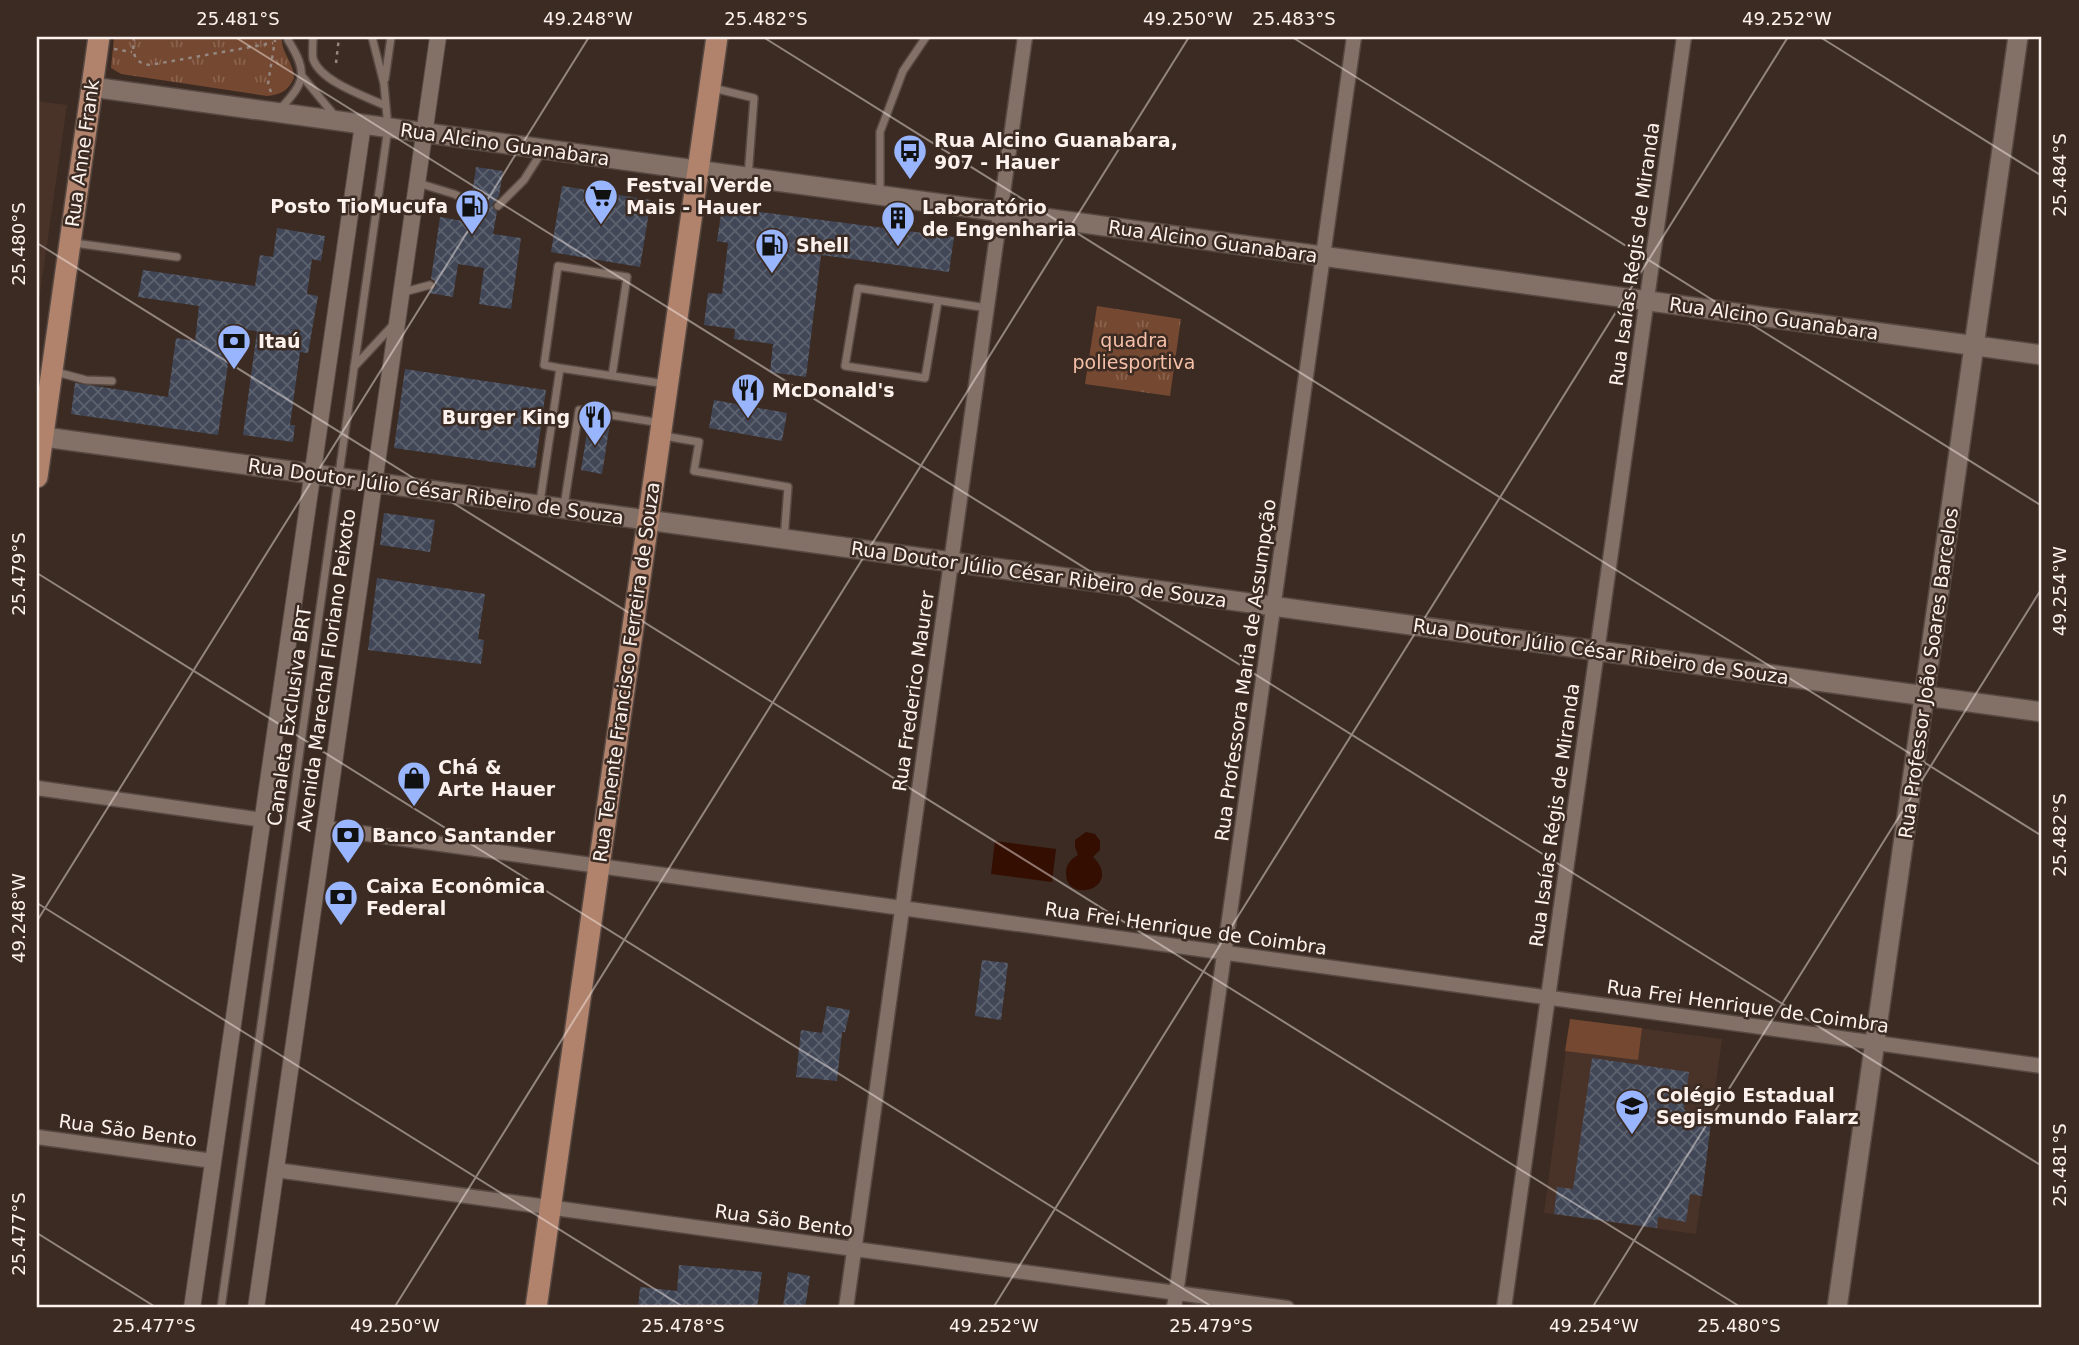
<svg xmlns="http://www.w3.org/2000/svg" width="2079" height="1345" font-family="'DejaVu Sans',sans-serif">
<style>
.built{fill:#493328}
.grass{fill:#754831}
.park{fill:url(#park-tufts)}
.water{fill:#340e00}
.building{fill:url(#building-cross-hatch)}
.lines{fill:none;stroke-linecap:round;stroke-linejoin:round}
.service-casing{stroke:#574942;stroke-width:10}
.minor-casing{stroke:#574942;stroke-width:17}
.tertiary-casing{stroke:#574942;stroke-width:18}
.secondary-casing{stroke:#574942;stroke-width:22}
.primary-casing{stroke:#574942;stroke-width:24}
.path{stroke:#958780;stroke-width:2.5;stroke-dasharray:3.5 5;stroke-linecap:butt}
.service{stroke:#837168;stroke-width:7}
.minor{stroke:#837168;stroke-width:14}
.tertiary{stroke:#837168;stroke-width:16}
.secondary{stroke:#837168;stroke-width:19}
.primary{stroke:#b1836d;stroke-width:21}
.ticks{fill:none;stroke:#fdf2ed;stroke-width:2;stroke-opacity:0.45}
.labels{text-anchor:middle;dominant-baseline:central;stroke-width:5;stroke-linejoin:round;paint-order:stroke}
.poi-label{font-size:19px;font-weight:bold;fill:#fdf2ed;stroke:#3b2b23;text-anchor:start}
.street-label{font-size:19px;fill:#fdf2ed;stroke:#3b2b23}
.park-label{font-size:19px;fill:#f5c0a7;stroke:#3b2b23}
.neatline{fill:none;stroke:#fdf2ed;stroke-width:2.5}
.ticks-label{font-size:18px;text-anchor:middle;fill:#fdf2ed}
</style>
<defs>
<pattern id="park-tufts" width="24" height="20" patternUnits="userSpaceOnUse" patternTransform="scale(1.75)"><rect width="24" height="20" fill="#754831"/><path d="M3 7l-1-3M5 7V3M7 7l1-3M15 17l-1-3M17 17v-4M19 17l1-3" fill="none" stroke="#8a634f"/></pattern>
<pattern id="building-cross-hatch" width="8" height="8" patternUnits="userSpaceOnUse" patternTransform="scale(1.75)"><rect width="8" height="8" fill="#414757"/><path d="M0 0l8 8M0 8l8-8" fill="none" stroke="#5d626f"/></pattern>
</defs>
<rect width="100%" height="100%" fill="#3b2b23"/>
<!-- built -->
<path class="built" d="M37,101L67,105L37,314Z
M1570,1019L1722,1039L1696,1234L1544,1213Z"/>
<!-- grass -->
<path class="grass" d="M1570,1019L1642,1028L1638,1060L1565,1051Z"/>
<!-- park -->
<path class="park" d="M114,37H282C280,51 294,63 294,78C288,91 280,95 267,96L121,74L111,68Z
M1097,306L1181,319L1170,396L1085,384Z"/>
<!-- water -->
<path class="water" d="M1086,832L1095,834L1100,841V850L1093,857C1124,887 1066,906 1066,873C1066,864 1071,859 1078,855L1075,847V840Z
M995,841L1056,849L1052,882L991,874Z"/>
<!-- building -->
<path class="building" d="M476,167L503,171L499,196L492,205L497,212L493,234L521,238L511,309L479,304L484,268L458,264L453,297L429,293L436,286L435,281L431,279L440,217L468,222L470,208L475,207L477,202L472,195Z
M562,186L651,200L640,267L551,252Z
M722,207L954,237L949,272L821,255L806,377L770,372L773,344L734,339L735,329L704,325L708,293L722,294L728,243L717,241Z
M277,228L325,236L321,261L312,259L307,294L318,296L308,353L300,352L290,425H295L293,442L243,435L257,331L233,328L218,435L71,414L75,383L168,397L176,338L195,341L199,306L138,297L143,270L255,286L260,255L273,257Z
M405,369L546,390L535,468L394,448Z
M714,400L787,413L782,441L709,428Z
M589,420L610,423L602,474L581,470Z
M384,513L435,520L430,552L380,545Z
M377,578L485,594L478,639L484,640L481,664L368,650Z
M982,960L1008,963L1001,1020L975,1016Z
M827,1006L850,1010L845,1032H842L837,1081L796,1077L801,1030L822,1033Z
M1592,1058L1689,1072L1684,1110L1712,1114L1702,1196L1690,1194L1686,1222L1658,1217L1657,1228L1554,1214L1557,1187L1573,1189Z
M679,1265L762,1272L757,1308L671,1306L670,1308H638L640,1287L677,1291Z
M788,1272L810,1276L805,1308L783,1306Z"/>
<g class="lines">
<!-- service casing -->
<g class="service-casing">
<path id="service" d="M313,37C313,44 312,52 313,59C321,82 365,96 386,106
M302,76L335,116
M385,79L391,37
M713,88L754,98L748,177
M280,109C306,82 308,72 288,40V37
M418,183L454,194L471,202
M880,195V132L903,71L926,37
M498,206L524,180L543,150
M74,243L177,257
M404,292L430,285
M938,301L925,378L845,366L858,288L987,308
M354,367L394,324
M560,368L544,365L558,266L627,277L612,376
M56,372L86,380L112,381
M664,436L699,442L694,471L788,487L784,539
M540,502L560,368L666,384
M564,506L579,410L661,423
M221,1308L388,128L384,84L372,37"/>
</g>
<!-- minor casing -->
<g class="minor-casing">
<path id="minor" d="M37,788L263,820
M325,828L2042,1066
M37,1137L213,1161
M276,1170L1287,1308
M846,1308L1025,37
M1174,1308L1354,37
M1504,1308L1684,37"/>
</g>
<!-- tertiary casing -->
<g class="tertiary-casing">
<path id="tertiary" d="M192,1308L363,124
M256,1308L438,37"/>
</g>
<!-- secondary casing -->
<g class="secondary-casing">
<path id="secondary" d="M92,87L2042,355
M37,436L2042,712
M1837,1308L2018,37"/>
</g>
<!-- primary casing -->
<g class="primary-casing">
<path id="primary" d="M37,477L99,37
M536,1308L717,37"/>
</g>
<!-- path -->
<path class="path" d="M134,37C132,52 133,63 150,65L273,43
M114,49L132,52
M336,63L339,37
M271,92L268,84L275,40"/>
<!-- service -->
<use href="#service" class="service"/>
<!-- minor -->
<use href="#minor" class="minor"/>
<!-- tertiary -->
<use href="#tertiary" class="tertiary"/>
<!-- secondary -->
<use href="#secondary" class="secondary"/>
<!-- primary -->
<use href="#primary" class="primary"/>
</g>
<!-- ticks -->
<path class="ticks" d="M235,37L2042,1166M763,37L2042,836M1292,37L2042,506M1820,37L2042,176M37,243L1742,1308M37,573L1214,1308M37,903L685,1308M37,921L589,37M37,1233L157,1308M394,1308L1189,37M993,1308L1788,37M1592,1308L2042,588"/>
<!-- icons -->
<defs>
<g id="bus-pin" transform="scale(1.75)"><path d="M0 17L-7.5 6A9.5 9.5 0 1 1 7.5 6Z" fill="#99b5fd" stroke="#3b2b23"/><path d="M-5-6H5V4H4V6H2V4H-2V6H-4V4H-5ZM-3.5-4V0h7V-4ZM-3.5 1.2v1.5H-2V1.2ZM2 1.2v1.5H3.5V1.2Z" fill="#111"/></g>
<g id="supermarket-pin" transform="scale(1.75)"><path d="M0 17L-7.5 6A9.5 9.5 0 1 1 7.5 6Z" fill="#99b5fd" stroke="#3b2b23"/><path d="M-6-5.5h2.5l.6 2H6L4.5 2H-2.5L-4.4-4H-6ZM-1.5 3.2a1.3 1.3 0 1 0 .1 0ZM3 3.2a1.3 1.3 0 1 0 .1 0Z" fill="#111"/></g>
<g id="fuel-pin" transform="scale(1.75)"><path d="M0 17L-7.5 6A9.5 9.5 0 1 1 7.5 6Z" fill="#99b5fd" stroke="#3b2b23"/><path d="M-5.5-6h7V0h2V4h1.3V-2.5L3-4.5l.8-.8L6-3V5H2.5V1h-1V6h-7ZM-4.2-4.7v3.2H.2V-4.7Z" fill="#111"/></g>
<g id="building-pin" transform="scale(1.75)"><path d="M0 17L-7.5 6A9.5 9.5 0 1 1 7.5 6Z" fill="#99b5fd" stroke="#3b2b23"/><path d="M-4-6H4V6H1V3H-1V6H-4ZM-2.5-4.3h1.7v1.8h-1.7ZM.8-4.3h1.7v1.8H.8ZM-2.5-1h1.7V.8h-1.7ZM.8-1h1.7V.8H.8Z" fill="#111"/></g>
<g id="bank-pin" transform="scale(1.75)"><path d="M0 17L-7.5 6A9.5 9.5 0 1 1 7.5 6Z" fill="#99b5fd" stroke="#3b2b23"/><path d="M-6-4H6V4H-6ZM0-2.3a2.3 2.3 0 1 0 0 4.6a2.3 2.3 0 1 0 0-4.6Z" fill="#111"/></g>
<g id="restaurant-pin" transform="scale(1.75)"><path d="M0 17L-7.5 6A9.5 9.5 0 1 1 7.5 6Z" fill="#99b5fd" stroke="#3b2b23"/><path d="M-5-6h1v4h1v-4h1v4h1v-4h1v5L-1.5 .5V6h-2V.5L-5-1ZM5-6V6H3V1.5H1.5Q1.5-4 5-6Z" fill="#111"/></g>
<g id="shop-pin" transform="scale(1.75)"><path d="M0 17L-7.5 6A9.5 9.5 0 1 1 7.5 6Z" fill="#99b5fd" stroke="#3b2b23"/><path d="M-5-2.5h2.3a2.7 3.5 0 0 1 5.4 0H5L5.5 6h-11ZM-1.5-2.5h3a1.5 2.3 0 0 0-3 0Z" fill="#111"/></g>
<g id="school-pin" transform="scale(1.75)"><path d="M0 17L-7.5 6A9.5 9.5 0 1 1 7.5 6Z" fill="#99b5fd" stroke="#3b2b23"/><path d="M0-5L7-2L0 1L-7-2ZM-4 1L0 2.5L4 1V4Q0 6-4 4Z" fill="#111"/></g>
</defs>
<g fill-rule="evenodd">
<use href="#bus-pin" x="910" y="151"/>
<use href="#supermarket-pin" x="601" y="196"/>
<use href="#fuel-pin" x="472" y="206"/>
<use href="#building-pin" x="898" y="218"/>
<use href="#fuel-pin" x="772" y="245"/>
<use href="#bank-pin" x="234" y="341"/>
<use href="#restaurant-pin" x="748" y="390"/>
<use href="#restaurant-pin" x="595" y="417"/>
<use href="#shop-pin" x="414" y="778"/>
<use href="#bank-pin" x="348" y="835"/>
<use href="#bank-pin" x="341" y="897"/>
<use href="#school-pin" x="1632" y="1106"/>
</g>
<g class="labels">
<!-- poi labels -->
<g class="poi-label">
<text x="934" y="140">Rua Alcino Guanabara,<tspan x="934" dy="22">907 - Hauer</tspan></text>
<text x="626" y="185">Festval Verde<tspan x="626" dy="22">Mais - Hauer</tspan></text>
<text x="448" y="206" text-anchor="end">Posto TioMucufa</text>
<text x="922" y="207">Laboratório<tspan x="922" dy="22">de Engenharia</tspan></text>
<text x="796" y="245">Shell</text>
<text x="258" y="341">Itaú</text>
<text x="772" y="390">McDonald's</text>
<text x="570" y="417" text-anchor="end">Burger King</text>
<text x="438" y="767">Chá &amp;<tspan x="438" dy="22">Arte Hauer</tspan></text>
<text x="372" y="835">Banco Santander</text>
<text x="366" y="886">Caixa Econômica<tspan x="366" dy="22">Federal</tspan></text>
<text x="1656" y="1095">Colégio Estadual<tspan x="1656" dy="22">Segismundo Falarz</tspan></text>
</g>
<!-- street labels -->
<g class="street-label">
<text transform="translate(505 144) rotate(8)">Rua Alcino Guanabara</text>
<text transform="translate(82 153) rotate(-82)">Rua Anne Frank</text>
<text transform="translate(1213 241) rotate(8)">Rua Alcino Guanabara</text>
<text transform="translate(1634 254) rotate(-82)">Rua Isaías Régis de Miranda</text>
<text transform="translate(1774 318) rotate(8)">Rua Alcino Guanabara</text>
<text transform="translate(436 491) rotate(8)">Rua Doutor Júlio César Ribeiro de Souza</text>
<text transform="translate(1039 574) rotate(8)">Rua Doutor Júlio César Ribeiro de Souza</text>
<text transform="translate(1601 651) rotate(8)">Rua Doutor Júlio César Ribeiro de Souza</text>
<text transform="translate(326 670) rotate(-82)">Avenida Marechal Floriano Peixoto</text>
<text transform="translate(1245 670) rotate(-82)">Rua Professora Maria de Assumpção</text>
<text transform="translate(626 672) rotate(-82)">Rua Tenente Francisco Ferreira de Souza</text>
<text transform="translate(1928 673) rotate(-82)">Rua Professor João Soares Barcelos</text>
<text transform="translate(913 691) rotate(-82)">Rua Frederico Maurer</text>
<text transform="translate(289 716) rotate(-82)">Canaleta Exclusiva BRT</text>
<text transform="translate(1554 815) rotate(-82)">Rua Isaías Régis de Miranda</text>
<text transform="translate(1186 928) rotate(8)">Rua Frei Henrique de Coimbra</text>
<text transform="translate(1748 1006) rotate(8)">Rua Frei Henrique de Coimbra</text>
<text transform="translate(128 1130) rotate(8)">Rua São Bento</text>
<text transform="translate(784 1220) rotate(8)">Rua São Bento</text>
</g>
<!-- park labels -->
<g class="park-label">
<text x="1134" y="340">quadra<tspan x="1134" dy="22">poliesportiva</tspan></text>
</g>
</g>
<!-- border -->
<rect width="2079" height="1345" fill="none" stroke="#3b2b23" stroke-width="77"/>
<rect x="38" y="38" width="2002" height="1268" class="neatline"/>
<g class="ticks-label">
<text x="238" y="25">25.481°S</text>
<text x="588" y="25">49.248°W</text>
<text x="766" y="25">25.482°S</text>
<text x="1188" y="25">49.250°W</text>
<text x="1294" y="25">25.483°S</text>
<text x="1787" y="25">49.252°W</text>
<text transform="translate(2060 175) rotate(-90)" y="6">25.484°S</text>
<text transform="translate(19 244) rotate(-90)" y="6">25.480°S</text>
<text transform="translate(19 574) rotate(-90)" y="6">25.479°S</text>
<text transform="translate(2060 591) rotate(-90)" y="6">49.254°W</text>
<text transform="translate(2060 835) rotate(-90)" y="6">25.482°S</text>
<text transform="translate(19 918) rotate(-90)" y="6">49.248°W</text>
<text transform="translate(2060 1165) rotate(-90)" y="6">25.481°S</text>
<text transform="translate(19 1234) rotate(-90)" y="6">25.477°S</text>
<text x="154" y="1332">25.477°S</text>
<text x="395" y="1332">49.250°W</text>
<text x="683" y="1332">25.478°S</text>
<text x="994" y="1332">49.252°W</text>
<text x="1211" y="1332">25.479°S</text>
<text x="1594" y="1332">49.254°W</text>
<text x="1739" y="1332">25.480°S</text>
</g>
</svg>
